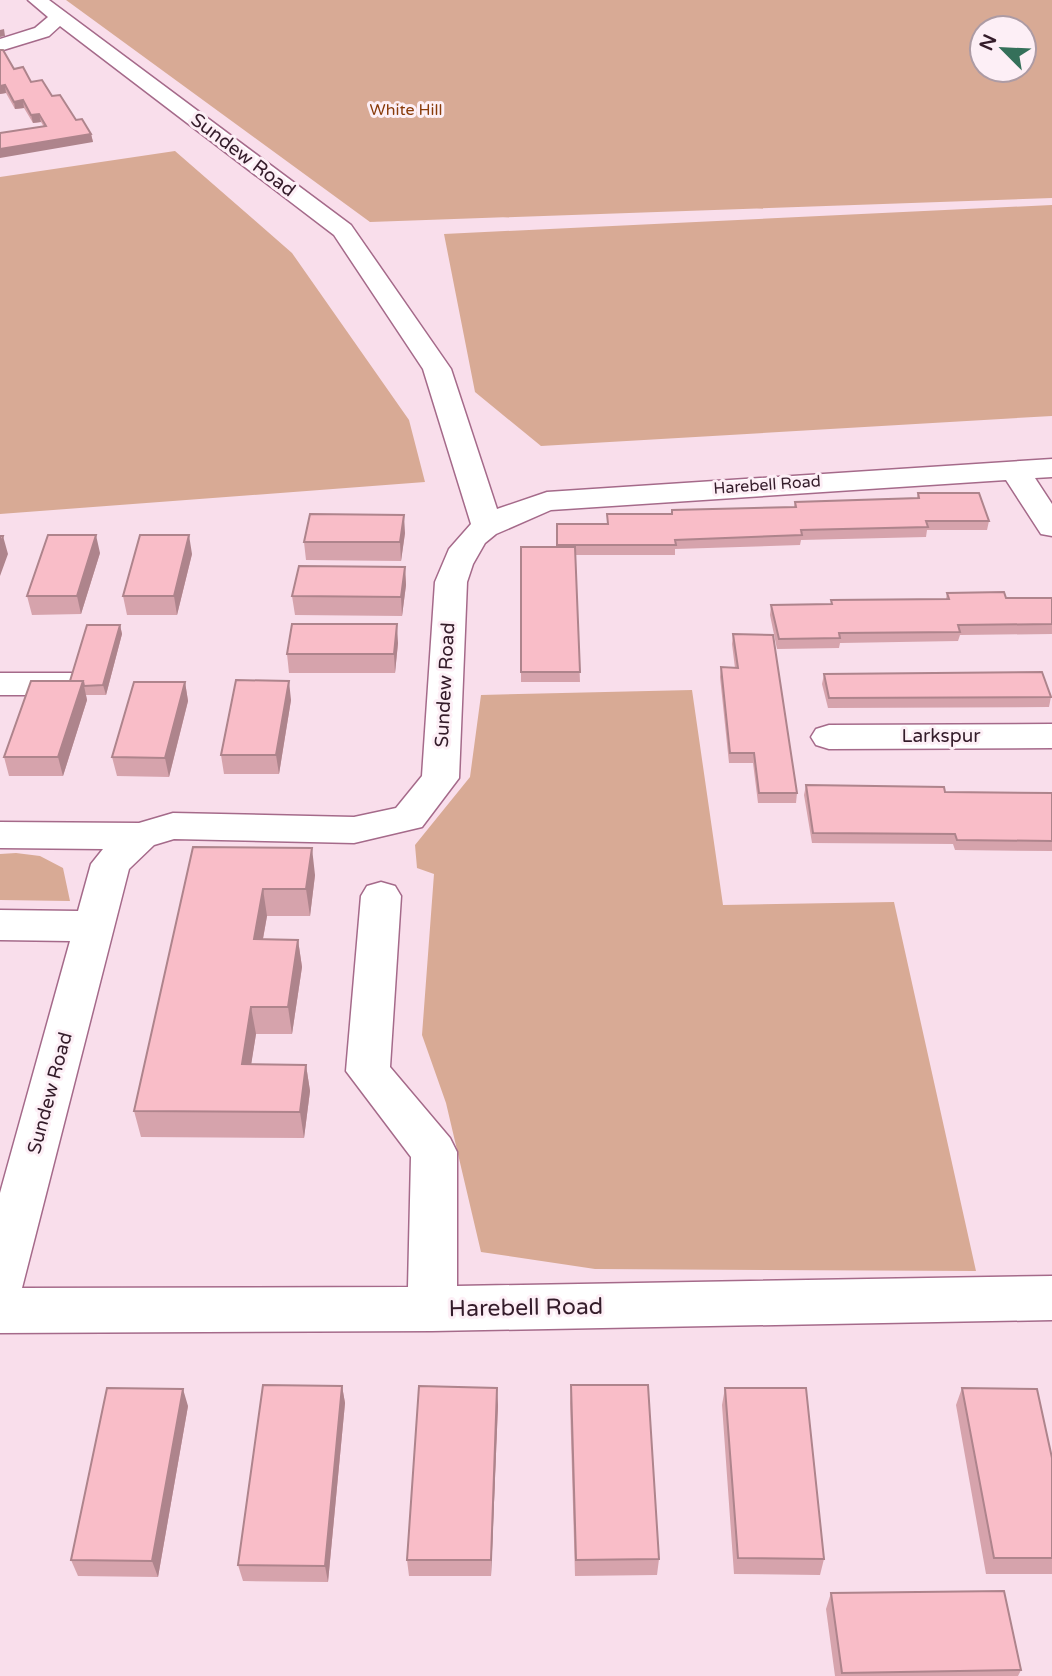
<svg xmlns="http://www.w3.org/2000/svg" width="1052" height="1676" font-family="'Varela Round',sans-serif">
<style>
.green{fill:#d8aa95;fill-rule:evenodd}
.lines{fill:none;stroke-linecap:round;stroke-linejoin:round}
.minor-casing{stroke:#a56a8a;stroke-width:3}
.minor{fill:#fff;fill-rule:evenodd}
.wall{fill:#d6a3ac}
.shaded-wall{fill:#ae848c}
.building{fill:#f9bdc8;stroke:#ae848c;stroke-width:2}
.labels{text-anchor:middle;dominant-baseline:central;stroke-width:6;stroke-linejoin:round;paint-order:stroke}
.far-park-label{font-size:16px;fill:#883b0a;stroke:#fdeff6}
.far-street-label{font-size:16px;fill:#341c2a;stroke:#fdeff6}
.street-label{font-size:19px;fill:#341c2a;stroke:#fdeff6}
.near-street-label{font-size:23px;fill:#341c2a;stroke:#fdeff6}
</style>
<rect width="100%" height="100%" fill="#f9deeb"/>
<!-- green -->
<path class="green" d="M66,0H1052V198L370,222ZM982,28H1024V70H982Z
M175,151L292,253L409,420L425,482L0,514V177Z
M1052,205V416L541,446L475,392L444,234Z
M692,690L723,905L894,902L976,1271L595,1269L481,1252L446,1103L422,1035L434,874L417,868L415,845L470,777L481,695Z
M16,853L40,856L63,868L70,901L0,900V854Z"/>
<g class="lines">
<!-- minor casing -->
<g class="minor-casing">
<path id="minor" d="M28,0H49L351,225L451,369L497,509L547,492L1052,459V477L1035,478L1052,504V536L1041,534L1006,480L551,510L496,534L485,543L473,564L467,582L459,778L422,827L354,843L174,839L154,845L129,869L22,1288L408,1287L411,1157L346,1071L361,896L367,886L381,882L395,886L401,896L390,1067L450,1138L457,1152V1286L1052,1276V1320L432,1331L0,1333V1193L70,941L0,940V910L78,911L91,864L103,849L0,848V822L139,823L173,813L354,817L396,808L422,776L435,582L449,549L471,524L423,369L334,235L60,26L49,36L0,51V39L35,28L48,17Z
M0,673H71L83,676L88,684L83,692L71,695H0Z
M1052,724V748L829,749L816,745L811,737L816,729L829,725Z"/>
</g>
<!-- minor -->
<use href="#minor" class="minor"/>
</g>
<!-- wall -->
<path class="wall" d="M0,50L14,69L52,96L91,134L93,142L44,127L41,122L33,123L24,108L15,109L6,93L0,94Z
M918,493L989,521L987,530H927L926,537L801,540L800,545L675,549V555H575L580,682H521V547H557V524H607V514H672V510L794,507L795,502L917,498Z
M405,533L401,561L306,560L304,542Z
M100,553L81,614L32,615L27,596Z
M192,554L177,615H127L123,596Z
M405,567L406,585L402,616L295,615L292,596Z
M947,593L1006,598H1052V634L960,635L958,641L840,643L839,648L777,649L770,615L771,605L831,604V600L946,599Z
M120,625L122,634L106,695H86L87,700L63,776H9L4,757Z
M733,634L797,793L796,803H758L753,763H729L720,677L721,667L735,668L732,644Z
M398,643L395,673H289L287,654Z
M824,674L1051,697L1049,707L828,708L822,684Z
M185,682L188,701L169,777L117,776L112,757Z
M291,700L279,774H224L221,755Z
M806,785L945,792L1052,793V851L955,850L953,844L812,843L804,795Z
M193,847L315,875L310,916H267L263,939L298,940L302,967L292,1034H256L251,1064L306,1065L310,1091L304,1138L141,1137L134,1111Z
M571,1385L659,1559L657,1575L575,1576L570,1403Z
M342,1386L345,1403L328,1582L243,1581L238,1565Z
M725,1388L824,1559L820,1575L734,1574L722,1405Z
M962,1388L1052,1458V1574H986L956,1405Z
M498,1405L491,1576H409L407,1560Z
M188,1406L158,1577L78,1576L71,1560Z
M831,1593L1021,1670L1018,1676H835L826,1609Z"/>
<!-- shaded-wall -->
<path class="shaded-wall" d="M4,29L5,36L0,37V30Z
M5,85L6,93L0,94V86Z
M23,100L24,108L15,109L14,102Z
M39,114L41,122L33,123L31,115Z
M91,134L93,142L0,158V149Z
M404,515L405,533L401,561L400,542Z
M96,535L100,553L81,614L77,596Z
M189,535L192,554L177,615L174,596Z
M3,536L8,554L0,576V545Z
M405,567L406,585L402,616L401,597Z
M397,624L398,643L395,673L394,654Z
M120,625L122,634L106,695L103,685Z
M83,681L87,700L63,776L58,757Z
M289,681L291,700L279,774L276,755Z
M185,682L188,701L169,777L165,758Z
M312,848L315,875L310,916L306,889Z
M263,889L267,916L258,966L254,939Z
M298,940L302,967L292,1034L288,1007Z
M251,1007L256,1034L247,1091L242,1064Z
M306,1065L310,1091L304,1138L300,1112Z
M342,1386L345,1403L328,1582L325,1566Z
M497,1388L498,1405L491,1576V1560Z
M183,1389L188,1406L158,1577L152,1561Z"/>
<!-- building -->
<path class="building" d="M0,50H3L14,69L23,67L31,82L42,80L52,96L60,95L76,120L82,119L91,134L0,149V133L46,126L39,114L31,115L23,100L14,102L5,85L0,86Z
M918,493H979L989,521H926L928,527L801,530L802,535L675,540L676,545H557V524H608L607,514H672V510L796,507L795,502L919,498Z
M310,514L404,515L400,542H304Z
M48,535H96L77,596H27Z
M140,535H189L174,596H123Z
M0,536H3L0,545Z
M521,547H575L580,672H521Z
M299,566L405,567L401,597L292,596Z
M1004,592L1006,598H1052V624L958,625L960,632L839,633L840,638L779,639L771,605L832,604L831,600L949,599L947,593Z
M292,624H397L394,654H287Z
M87,625H120L103,685L84,686L83,681H70Z
M733,634L773,635L797,793H759L754,753H730L721,667L738,668Z
M1042,672L1051,697L829,698L824,674Z
M236,680L289,681L276,755H221Z
M31,681H83L58,757H4Z
M134,682H185L165,758L112,757Z
M806,785L944,787L945,792L1052,793V841L957,840L955,834L813,833Z
M193,847L312,848L306,889H263L254,939L298,940L288,1007H251L242,1064L306,1065L300,1112L134,1111Z
M263,1385L342,1386L325,1566L238,1565Z
M571,1385H648L659,1559L576,1560Z
M419,1386L497,1388L491,1560H407Z
M107,1388L183,1389L152,1561L71,1560Z
M725,1388H806L824,1559L738,1558Z
M962,1388L1037,1389L1052,1458V1558H994Z
M1004,1591L1021,1670L842,1673L831,1593Z"/>
<g class="labels">
<!-- far-park labels -->
<g class="far-park-label">
<text x="406" y="110">White Hill</text>
</g>
<!-- far-street labels -->
<g class="far-street-label">
<text transform="translate(767 485) rotate(-4)">Harebell Road</text>
</g>
<!-- street labels -->
<g class="street-label">
<text transform="translate(243 155) rotate(37)">Sundew Road</text>
<text transform="translate(445 685) rotate(-87)">Sundew Road</text>
<text x="941" y="736">Larkspur</text>
<text transform="translate(50 1093) rotate(-75)">Sundew Road</text>
</g>
<!-- near-street labels -->
<g class="near-street-label">
<text transform="translate(526 1308) rotate(-1)">Harebell Road</text>
</g>
</g>
<!-- north arrow -->
<g transform="translate(1003 49) rotate(294)"><circle r="33" fill="#fdeff6" stroke="#ad9ba4" stroke-width="2"/>
<path d="M0-5L12 26L0 18L-12 26Z" fill="#35705a"/>
<text y="-10" font-size="19" font-weight="bold" text-anchor="middle" fill="#341c2a">N</text>
</g>
</svg>
